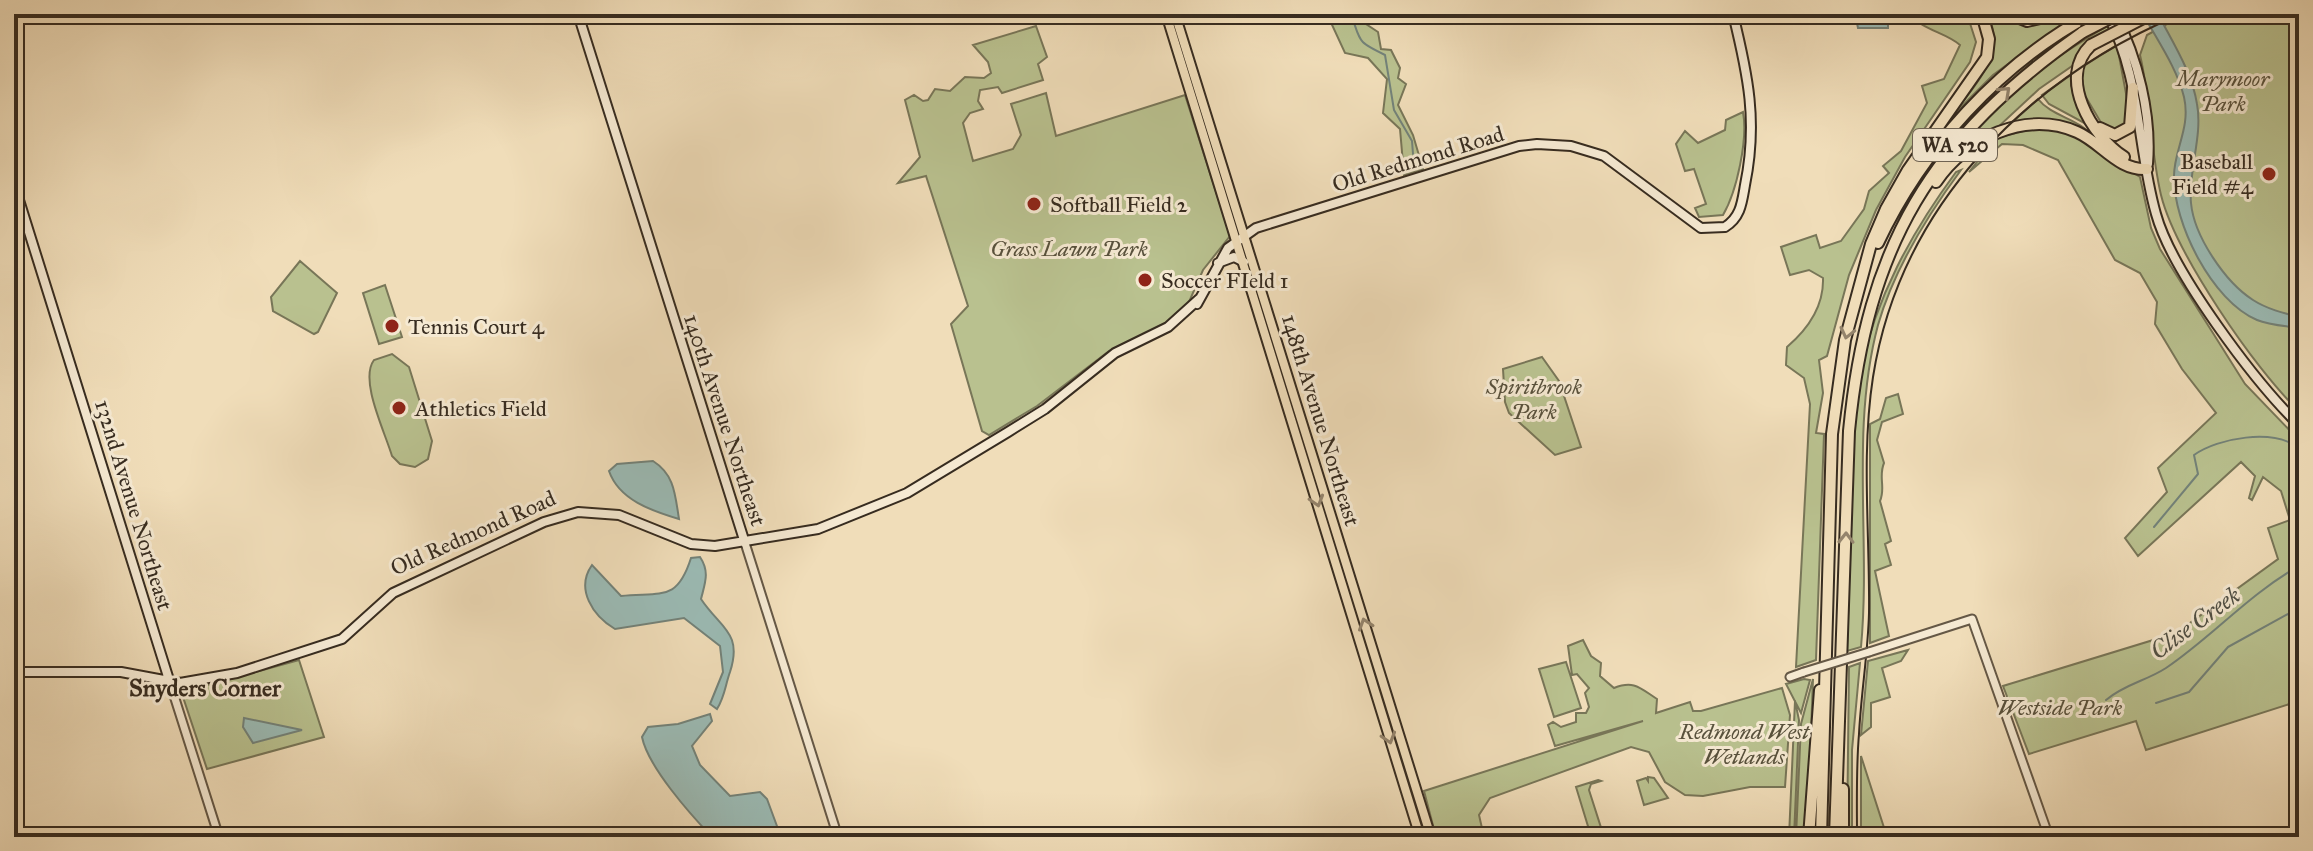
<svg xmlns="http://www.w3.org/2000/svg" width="2313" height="851" font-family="'IM FELL Great Primer',serif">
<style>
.green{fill:#b9c18f;stroke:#787658;stroke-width:2}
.water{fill:#9bbbb5;stroke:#738279;stroke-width:2}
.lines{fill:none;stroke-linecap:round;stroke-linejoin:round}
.stream{stroke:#738279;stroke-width:2}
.tertiary-casing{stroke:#655846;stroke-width:11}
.secondary-casing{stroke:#372c20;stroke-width:12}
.primary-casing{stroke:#372c20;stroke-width:12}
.motorway-casing{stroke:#372c20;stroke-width:14}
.tertiary{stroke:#f5e9d2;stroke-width:7}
.secondary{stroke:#f5e9d2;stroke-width:8}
.primary{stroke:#f0ddb9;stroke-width:8}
.motorway{stroke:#f0ddb9;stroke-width:10}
.tram{stroke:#372c20;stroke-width:2}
.tertiary-bridge-casing{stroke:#655846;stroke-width:11;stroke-linecap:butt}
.motorway-bridge-casing{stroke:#372c20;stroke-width:14;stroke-linecap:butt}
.tertiary-bridge{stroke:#f5e9d2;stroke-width:7}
.motorway-bridge{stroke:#f0ddb9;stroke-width:10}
.oneway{stroke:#94846c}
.poi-dot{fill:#8f2418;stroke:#f5e9d2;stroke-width:3}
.labels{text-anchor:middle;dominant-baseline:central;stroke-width:6;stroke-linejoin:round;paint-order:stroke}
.shield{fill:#f5e9d2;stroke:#706555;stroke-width:2}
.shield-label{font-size:20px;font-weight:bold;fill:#372c20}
.park-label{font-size:22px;font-style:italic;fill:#58513c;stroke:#f5e9d2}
.street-label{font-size:22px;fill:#372c20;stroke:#f5e9d2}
.poi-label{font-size:22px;fill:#372c20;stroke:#f5e9d2;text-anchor:start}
.water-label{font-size:24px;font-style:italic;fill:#505045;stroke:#f5e9d2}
.neighbourhood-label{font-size:24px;font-weight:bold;fill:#372c20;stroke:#f5e9d2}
</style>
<rect width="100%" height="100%" fill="#f0ddb9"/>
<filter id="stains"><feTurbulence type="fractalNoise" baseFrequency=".0025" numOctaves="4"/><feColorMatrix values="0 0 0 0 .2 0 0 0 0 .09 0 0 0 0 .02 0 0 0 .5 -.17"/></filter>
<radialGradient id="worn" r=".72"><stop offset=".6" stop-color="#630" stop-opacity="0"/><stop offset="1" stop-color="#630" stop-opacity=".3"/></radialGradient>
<!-- green -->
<path class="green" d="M1327,14H1368L1366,24L1378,32L1381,49L1391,50L1400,68L1398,78L1406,84L1398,105L1413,135L1423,169L1404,175L1400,129L1383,113L1387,79L1368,58L1345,53Z
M1911,14H1967L1976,42L1970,62L1905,157L1876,210L1849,275L1827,356L1819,360L1823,393L1816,433L1824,434L1816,660L1796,667L1810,404L1804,378L1786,365L1787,347C1808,329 1824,306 1823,278L1809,270L1790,275L1781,247L1816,235L1820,248L1841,241L1864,209L1869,191L1889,173L1883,166L1901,151L1927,103L1922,86L1944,79L1960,45C1945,32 1921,30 1911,14Z
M1987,14H2004L2029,26L2064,14H2076L1993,75L1941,127C1965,96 2011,57 1987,14Z
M2185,14H2299V411C2255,370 2175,252 2161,195C2150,149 2151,101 2140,55L2147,35Z
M2109,25L2111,30L2085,46L2072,66L2039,89L1996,129L1972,138C1995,95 2067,50 2109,25Z
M1036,26L1047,57L1038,64L1043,80L1002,93L998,87L980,90L978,101L983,109L970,113L963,123L973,161L1013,149L1021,135L1011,104L1046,93L1056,136L1185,95L1230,236L1203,270L1189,302L1175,319L1109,351L1037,406L989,435L982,431L951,324L968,306L926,176L898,183L920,157L905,100L914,95L923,101L928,100L935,89L950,91L965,77L984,78L991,73L988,62L973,45Z
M2117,45L2130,115L2124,129L2106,131L2081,89L2079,69Z
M2071,75V85L2088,125L2049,104L2042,95Z
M2038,99C2052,117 2079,118 2093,137L2073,127L2010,124Z
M1743,112C1748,139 1737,191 1723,215L1699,217L1695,208L1706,204L1694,169L1685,171L1676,144L1685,131L1698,143L1725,130L1726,120Z
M2035,128L2070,133L2140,177L2151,228L2160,249L2245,384L2299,440V701L2146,750L2136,721L2029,754L2003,686L2176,633L2278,559L2268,528L2290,520L2281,491L2263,477L2252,500L2249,498L2255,476L2241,462L2138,556L2125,538L2167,492L2158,468L2216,413L2182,369L2155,324L2157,302L2140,273L2115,260L2058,160L2023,145L2002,144L1969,172L1996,138Z
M1961,170C1927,216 1894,269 1878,325C1850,430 1871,540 1861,647L1847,651C1849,595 1850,538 1852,481C1853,446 1852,406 1860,372C1876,297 1911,233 1956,172Z
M300,261L337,293L318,332L314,334L273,311L271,297Z
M385,285L402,337L379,344L363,293Z
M392,354L409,367L432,441L428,459L415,467L400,464L392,456C385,432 359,380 374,360Z
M1542,357L1559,381L1581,447L1555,455L1509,413L1505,402L1503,369Z
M1898,394L1903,414L1882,422L1877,440L1884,463C1878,477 1886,488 1880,501L1891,541L1885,544L1891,565L1875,571L1889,636L1870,643V424L1880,419L1886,398Z
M1583,640L1591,656L1601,663L1600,676L1614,688C1634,680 1640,688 1657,699L1656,713L1690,702L1693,711H1701L1782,688L1790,715L1785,787H1750L1703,796L1685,795L1665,782L1649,752L1631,747L1490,798L1479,815L1484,837H1436L1424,791L1643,721L1555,746L1548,725L1553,722L1561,727L1576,722V713H1586L1589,707L1585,693L1589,688L1577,674L1572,675L1568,646Z
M1908,650L1901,661L1882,668L1890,697L1871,703V727L1861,735L1868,661Z
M299,660L324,737L207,769L183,697L186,691Z
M1566,662L1581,708L1554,717L1539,669Z
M1860,663L1852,750V837H1847L1849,667Z
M1804,679L1810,680L1801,713L1786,684Z
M1813,679L1807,837H1796L1801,724Z
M1795,701L1799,720L1794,837H1789Z
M1861,756L1887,837H1861Z
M1648,777L1654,778L1668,798L1644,805L1637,781L1646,778L1648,781Z
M1598,780L1601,781L1591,784L1589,790L1604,837L1591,836L1576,787Z"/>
<!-- water -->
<path class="water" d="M1855,14H1874L1888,24V28H1858Z
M2143,14H2158C2173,43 2192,72 2197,104C2203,136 2188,171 2191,203C2194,236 2225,282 2253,300C2267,309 2283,313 2299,317V328C2286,326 2269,325 2257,320C2212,301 2173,223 2174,176C2174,149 2191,128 2184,97C2177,68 2157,40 2143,14Z
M653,461C675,475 675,495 679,519C652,511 619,500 609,471L617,464Z
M700,557C710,572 705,583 701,599C720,628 743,632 730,672C725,686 725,696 717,709L710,704L723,672L720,646L684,618L615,629C593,616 575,589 592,565L621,596C662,592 677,602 691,558Z
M710,714L712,721L692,746L700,765L730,796L760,792L767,799L781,837H712C691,815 648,767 642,737L648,727L678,724Z
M244,718L302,730L253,743L243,727Z"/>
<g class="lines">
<!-- stream -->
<path class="stream" d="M1351,14C1361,42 1356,41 1385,55L1394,110L1412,141L1413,154
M2154,527L2198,474L2194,455C2218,438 2273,428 2299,448
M2106,700C2125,684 2146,681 2166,668C2212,637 2249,594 2299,566
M2156,703L2189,692L2228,647L2297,609L2299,603"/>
<!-- tertiary casing -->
<g class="tertiary-casing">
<path id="tertiary" d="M745,543L838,837
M1869,652L1972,619L2049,837
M1790,677L1804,672
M170,683L219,837"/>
</g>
<!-- secondary casing -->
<g class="secondary-casing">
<path id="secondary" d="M578,14L745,543
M2107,14C2141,76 2137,148 2156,214C2172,272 2255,382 2299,425
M2115,14C2138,58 2152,115 2148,164
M14,184L170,683
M1218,263L1234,257L1244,262
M1197,304L1228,248L1256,228L1519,146L1537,144L1571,146L1604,156L1701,228L1725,227C1741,217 1742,202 1745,185C1758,122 1748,75 1733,14
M14,672H121L180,683L237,673L342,639L393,593L544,522L578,512L619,515L691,544L715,546L818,529L907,493L1008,432L1045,409L1115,353L1168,327L1199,299"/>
</g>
<!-- primary casing -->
<g class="primary-casing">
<path id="primary" d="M1166,14L1420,837
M1175,14L1431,837"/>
</g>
<!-- motorway casing -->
<g class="motorway-casing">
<path id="motorway" d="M2010,14L2027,21L2058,14
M2091,45C2057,77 2091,136 2124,157
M2100,128L2115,135L2130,127L2133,88
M1936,182C1965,138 2026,110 2077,132C2102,143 2118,171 2147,169
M1878,243C1922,149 2000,63 2092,14
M1843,789V837
M1809,837L1820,690
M1821,837L1832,434L1845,340L1871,244L1886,209L1908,170L1987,57L1989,39L1982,14
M1835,837L1849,431C1867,246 1930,139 2083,32"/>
</g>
<!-- tertiary -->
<use href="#tertiary" class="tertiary"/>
<!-- secondary -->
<use href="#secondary" class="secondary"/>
<!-- primary -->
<use href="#primary" class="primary"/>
<!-- motorway -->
<use href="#motorway" class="motorway"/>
<!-- tram -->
<path class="tram" d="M1857,837C1857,803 1856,768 1859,734C1861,694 1868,653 1869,613C1870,535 1861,454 1873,377C1900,206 2027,79 2181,14"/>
<!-- tertiary-bridge casing -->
<g class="tertiary-bridge-casing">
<path id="tertiary-bridge" d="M1804,672L1869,652"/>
</g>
<!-- motorway-bridge casing -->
<g class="motorway-bridge-casing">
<path id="motorway-bridge" d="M2083,32L2118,14
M2091,45L2151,14"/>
</g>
<!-- tertiary-bridge -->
<use href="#tertiary-bridge" class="tertiary-bridge"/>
<!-- motorway-bridge -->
<use href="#motorway-bridge" class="motorway-bridge"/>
</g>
<!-- one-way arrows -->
<defs><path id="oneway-chevron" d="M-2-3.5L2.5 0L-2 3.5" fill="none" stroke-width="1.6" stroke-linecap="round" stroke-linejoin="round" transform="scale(2)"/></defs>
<g class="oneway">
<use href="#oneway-chevron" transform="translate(2005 92) rotate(-43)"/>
<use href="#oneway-chevron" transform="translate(1847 333) rotate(103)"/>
<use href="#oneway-chevron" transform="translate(1317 501) rotate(73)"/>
<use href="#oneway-chevron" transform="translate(1846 538) rotate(-89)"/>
<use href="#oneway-chevron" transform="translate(1365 624) rotate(-108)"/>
<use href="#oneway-chevron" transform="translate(1389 738) rotate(73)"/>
</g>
<!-- markers -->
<g class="poi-dot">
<circle cx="2269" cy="174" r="8"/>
<circle cx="1034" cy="204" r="8"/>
<circle cx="1145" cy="280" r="8"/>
<circle cx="392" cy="326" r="8"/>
<circle cx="399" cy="408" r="8"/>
</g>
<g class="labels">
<!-- shield labels -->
<rect class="shield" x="1913" y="129" width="84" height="32" rx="6"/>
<g class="shield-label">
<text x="1955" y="145">WA 520</text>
</g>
<!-- park labels -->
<g class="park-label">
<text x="2223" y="78">Marymoor<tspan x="2223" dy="25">Park</tspan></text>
<text x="1069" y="248">Grass Lawn Park</text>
<text x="1534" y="386">Spiritbrook<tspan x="1534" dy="25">Park</tspan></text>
<text x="2060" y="707">Westside Park</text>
<text x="1744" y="731">Redmond West<tspan x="1744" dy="25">Wetlands</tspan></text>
</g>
<!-- street labels -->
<g class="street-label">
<text transform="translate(1418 159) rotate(-17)">Old Redmond Road</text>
<text transform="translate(725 420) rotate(72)">140th Avenue Northeast</text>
<text transform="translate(1321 420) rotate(73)">148th Avenue Northeast</text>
<text transform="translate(134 505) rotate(73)">132nd Avenue Northeast</text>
<text transform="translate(473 533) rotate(-24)">Old Redmond Road</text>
</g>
<!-- poi labels -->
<g class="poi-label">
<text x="2253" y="161" text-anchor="end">Baseball<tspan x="2253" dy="25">Field #4</tspan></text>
<text x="1050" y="204">Softball Field 2</text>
<text x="1161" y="280">Soccer FIeld 1</text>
<text x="408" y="326">Tennis Court 4</text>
<text x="415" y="408">Athletics Field</text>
</g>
<!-- water labels -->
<g class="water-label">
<text transform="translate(2195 623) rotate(-36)">Clise Creek</text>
</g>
<!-- neighbourhood labels -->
<g class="neighbourhood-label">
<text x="205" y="688">Snyders Corner</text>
</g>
</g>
<!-- margin -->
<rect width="2313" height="851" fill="none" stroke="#f0ddb9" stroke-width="48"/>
<rect x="16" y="16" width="2281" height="819" fill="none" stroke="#372c20" stroke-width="4"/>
<rect x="24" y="24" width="2265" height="803" fill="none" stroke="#372c20" stroke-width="2"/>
<rect width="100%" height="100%" filter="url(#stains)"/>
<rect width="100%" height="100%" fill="url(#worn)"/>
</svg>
